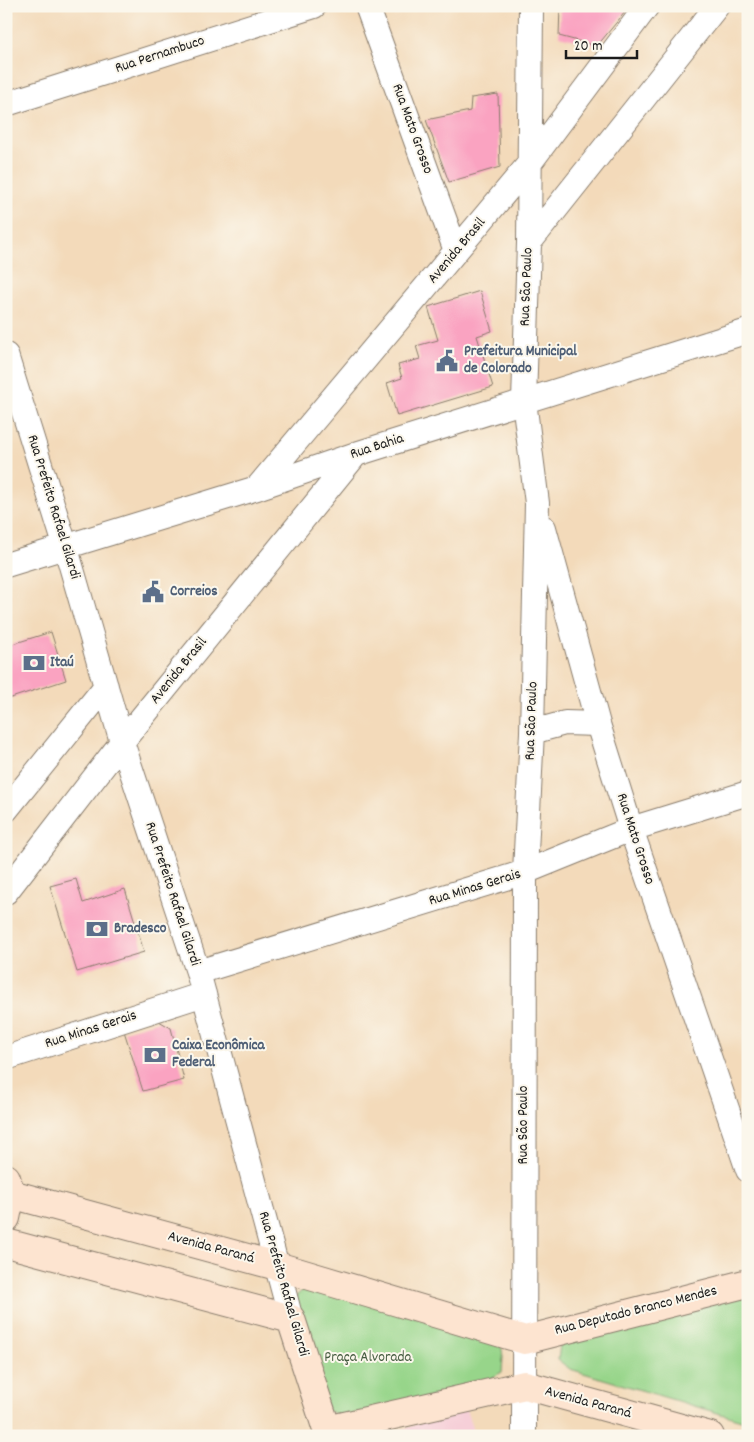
<svg xmlns="http://www.w3.org/2000/svg" width="754" height="1442" font-family="Dekko,sans-serif">
<style>
.built{fill:#f6cfd8}
.green{fill:#97d58a;stroke:#5a7853}
.building{fill:#faa3c1}
.lines{fill:none;stroke-linecap:round;stroke-linejoin:round}
.minor-casing{stroke:#887b6b;stroke-width:26}
.secondary-casing{stroke:#887b6b;stroke-width:30}
.minor{stroke:#fff;stroke-width:24}
.secondary{stroke:#fde4d0;stroke-width:28}
.labels{text-anchor:middle;dominant-baseline:central;stroke-width:4;stroke-linejoin:round;paint-order:stroke}
.street-label{font-size:15px;fill:#1c1c1c;stroke:#fbf7ec}
.service-label{font-size:15px;font-weight:bold;fill:#4e5e75;stroke:#fbf7ec;text-anchor:start}
.park-label{font-size:15px;fill:#475d42;stroke:#fbf7ec}
</style>
<rect width="100%" height="100%" fill="#fbf7ec"/>
<filter id="ink" filterUnits="userSpaceOnUse"><feTurbulence type="fractalNoise" baseFrequency=".02" numOctaves="2"/><feDisplacementMap in="SourceGraphic" scale="10" xChannelSelector="R" yChannelSelector="G"/><feConvolveMatrix kernelMatrix="1 2 1 2 8 2 1 2 1" color-interpolation-filters="sRGB"/></filter>
<filter id="wash" filterUnits="userSpaceOnUse"><feTurbulence type="fractalNoise" baseFrequency=".0096" numOctaves="4" result="noise"/><feDisplacementMap in="SourceGraphic" scale="20" xChannelSelector="R" yChannelSelector="G"/><feGaussianBlur stdDeviation="1.12" result="paint"/><feColorMatrix in="noise" values="0 0 0 0 0 0 0 0 0 0 0 0 0 0 0 0 0 1.4 0 .05"/><feComposite in="paint" operator="in"/></filter>
<g filter="url(#wash)">
<rect width="100%" height="100%" fill="#f3daba"/>
<!-- built -->
<path class="built" d="M465,1407L475,1436H384Z"/>
<!-- green -->
<path class="green" d="M309,1285L501,1343L503,1357L502,1372L486,1381L354,1419L327,1411L296,1296Z
M748,1290V1422L570,1369L558,1360L560,1345L574,1338Z"/>
<g id="blocks">
<!-- building -->
<path class="building" d="M560,6H630L597,46L559,36Z
M498,94L500,167L449,182L426,120L470,111L471,98Z
M480,291L492,331L477,336L493,387L397,416L387,383L402,378L398,365L420,359L416,346L438,340L428,307Z
M51,632L66,680L8,699L6,646Z
M76,879L83,903L125,889L144,952L77,972L50,886Z
M159,1021L171,1028L184,1080L143,1091L124,1031Z"/>
</g>
</g>
<g filter="url(#ink)">
<use href="#blocks" fill-opacity="0" stroke="#887b6b" stroke-width="1"/>
<g class="lines">
<!-- minor casing -->
<g class="minor-casing">
<path id="minor" d="M367,6L456,251
M6,104L314,6
M529,243L717,6
M6,355L65,545L122,742L198,972L291,1319
M257,488L529,164L647,6
M544,528L598,724L631,829L748,1170
M6,565L257,488L356,454L748,331
M532,732L565,723L598,724
M6,810L106,686
M6,892L122,742L356,454
M198,972L525,872L631,829L748,793
M6,1058L204,994
M524,1436L525,872L532,732L537,503L524,401L529,243L531,6"/>
</g>
<!-- secondary casing -->
<g class="secondary-casing">
<path id="secondary" d="M6,1178L11,1194L6,1218
M11,1194L277,1266L525,1340L748,1283
M6,1243L291,1319L327,1430L525,1385L710,1436"/>
</g>
<!-- minor -->
<use href="#minor" class="minor"/>
<!-- secondary -->
<use href="#secondary" class="secondary"/>
</g>
</g>
<!-- icons -->
<defs>
<g id="civic-bare" transform="scale(1.725)"><path d="M-.6-6.5H3V-4.5H.6V-3L4-1V1h2V6H-6V1h2V-1L-.6-3ZM-1.2 2.5V6h2.4V2.5Z" fill="#5c6f8a" stroke="#fbf7ec" stroke-width="2.5" paint-order="stroke"/></g>
<g id="bank-bare" transform="scale(1.725)"><path d="M-6-4H6V4H-6ZM0-2.3a2.3 2.3 0 1 0 0 4.6a2.3 2.3 0 1 0 0-4.6Z" fill="#5c6f8a" stroke="#fbf7ec" stroke-width="2.5" paint-order="stroke"/></g>
</defs>
<g fill-rule="evenodd">
<use href="#civic-bare" x="447" y="361"/>
<use href="#civic-bare" x="153" y="592"/>
<use href="#bank-bare" x="34" y="663"/>
<use href="#bank-bare" x="97" y="929"/>
<use href="#bank-bare" x="155" y="1055"/>
</g>
<g class="labels">
<!-- street labels -->
<g class="street-label">
<text transform="translate(160 55) rotate(-18)">Rua Pernambuco</text>
<text transform="translate(412 129) rotate(70)">Rua Mato Grosso</text>
<text transform="translate(457 251) rotate(-50)">Avenida Brasil</text>
<text transform="translate(527 287) rotate(-88)">Rua São Paulo</text>
<text transform="translate(377 447) rotate(-18)">Rua Bahia</text>
<text transform="translate(53 507) rotate(73)">Rua Prefeito Rafael Gilardi</text>
<text transform="translate(179 671) rotate(-51)">Avenida Brasil</text>
<text transform="translate(532 721) rotate(-88)">Rua São Paulo</text>
<text transform="translate(635 839) rotate(72)">Rua Mato Grosso</text>
<text transform="translate(475 888) rotate(-17)">Rua Minas Gerais</text>
<text transform="translate(172 894) rotate(72)">Rua Prefeito Rafael Gilardi</text>
<text transform="translate(91 1030) rotate(-18)">Rua Minas Gerais</text>
<text transform="translate(524 1125) rotate(-90)">Rua São Paulo</text>
<text transform="translate(211 1248) rotate(15)">Avenida Paraná</text>
<text transform="translate(283 1284) rotate(74)">Rua Prefeito Rafael Gilardi</text>
<text transform="translate(636 1311) rotate(-14)">Rua Deputado Branco Mendes</text>
<text transform="translate(588 1403) rotate(15)">Avenida Paraná</text>
</g>
<!-- service labels -->
<g class="service-label">
<text x="464" y="352">Prefeitura Municipal<tspan x="464" dy="17">de Colorado</tspan></text>
<text x="170" y="592">Correios</text>
<text x="50" y="663">Itaú</text>
<text x="114" y="929">Bradesco</text>
<text x="172" y="1046">Caixa Econômica<tspan x="172" dy="17">Federal</tspan></text>
</g>
<!-- park labels -->
<g class="park-label">
<text x="368" y="1358">Praça Alvorada</text>
</g>
</g>
<!-- margin -->
<rect width="754" height="1442" fill="none" stroke="#fbf7ec" stroke-width="25"/>
<!-- scale -->
<path d="M566 50v8h71v-8" fill="none" stroke="#1c1c1c" stroke-width="2.5"/>
<text x="574" y="50" font-size="15" fill="#1c1c1c" stroke="#fbf7ec" stroke-width="4" paint-order="stroke">20 m</text>
</svg>
